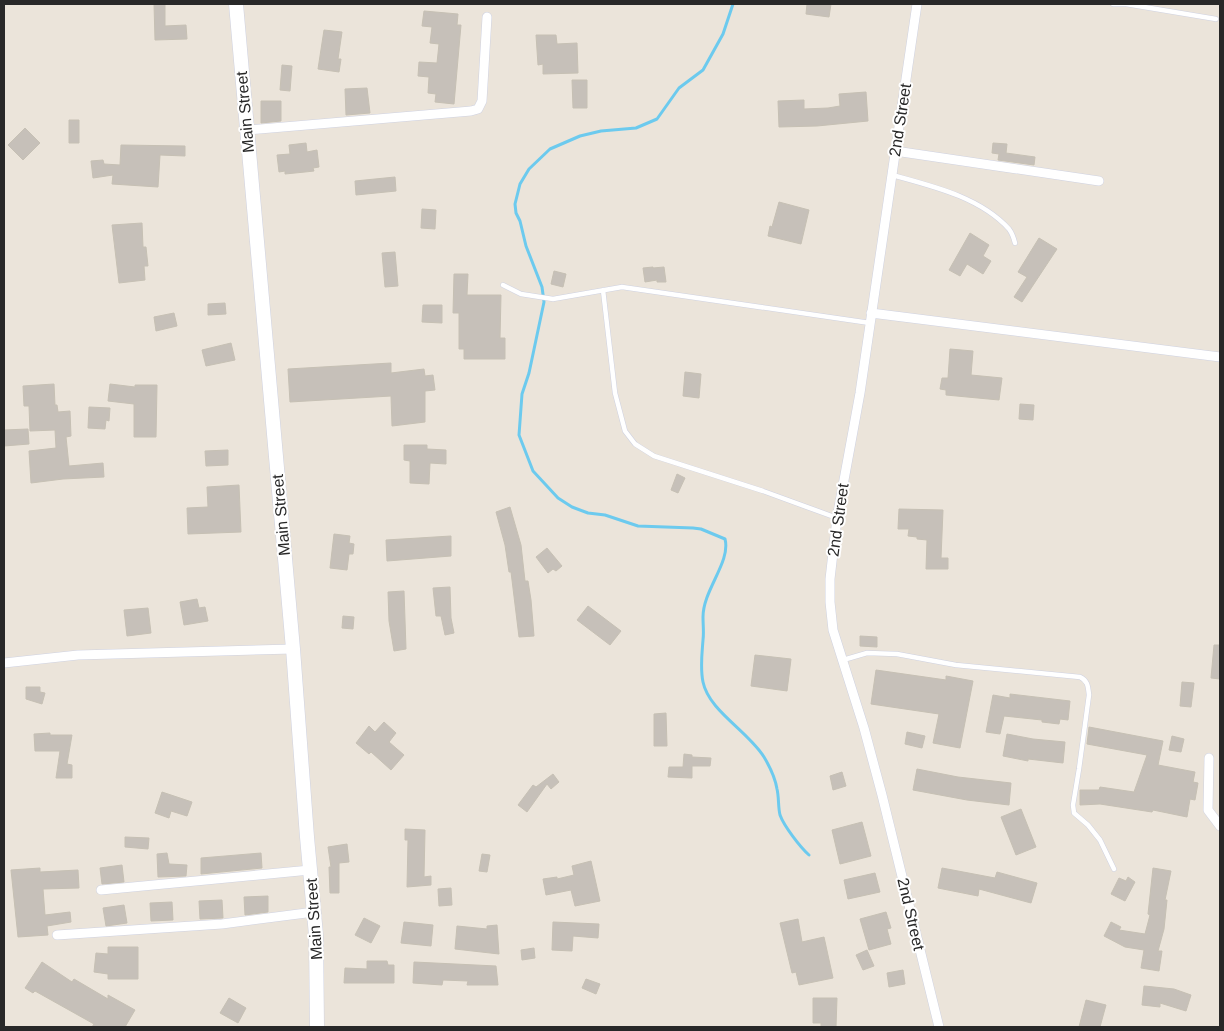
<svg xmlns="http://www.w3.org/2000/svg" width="1224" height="1031" font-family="Helvetica,sans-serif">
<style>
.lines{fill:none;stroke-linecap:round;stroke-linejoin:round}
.stream{stroke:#6ccaee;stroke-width:3}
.building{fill:#c6c0b9;stroke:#c6c0b4}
.lane-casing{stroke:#cfd2e1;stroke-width:5.5}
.street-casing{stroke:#cfd2e1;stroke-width:10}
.secondary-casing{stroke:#cfd2e1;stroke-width:15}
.lane{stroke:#fff;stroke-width:4.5}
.street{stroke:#fff;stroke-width:9}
.secondary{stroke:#fff;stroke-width:14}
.labels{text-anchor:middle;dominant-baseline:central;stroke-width:4;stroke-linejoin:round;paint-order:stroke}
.street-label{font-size:16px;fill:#282828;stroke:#fff}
</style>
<rect width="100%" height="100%" fill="#ebe4da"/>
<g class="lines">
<!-- stream -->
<path class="stream" d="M733,4L723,34L703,70L679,88L657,119L636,128L601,131L580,136L550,149L529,169L520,184L515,204L516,213L520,221L526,246L542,287L544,302L529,373L522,394L519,435L533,471L558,498L572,507L588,513L605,515L638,526L693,528L701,529L725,539C731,562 703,590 703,617C703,625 704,633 703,640C702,654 700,668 703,682C709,711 748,731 764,757C770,767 775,777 777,789C779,797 778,807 780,815C784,826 800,847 809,855"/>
</g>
<!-- building -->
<path class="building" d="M154,4H165V26L186,25L187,39L155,40Z
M807,4H831L829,17L806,14Z
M424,11L458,14L457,25H461L454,104L435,102L436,94L428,93L429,77L418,76L419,62L437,63L439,44L430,43L432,27L422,26Z
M324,30L342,32L338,59H341L339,72L318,69Z
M536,35H556L557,44L577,43L578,73L543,74V64L538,65Z
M282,65L292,66L290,91L280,90Z
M572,80H587V108H573Z
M367,88L370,113L346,115L345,89Z
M866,92L868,121L817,126L779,127L778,101L804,100V109L828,108L840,106L839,94Z
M261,101H281V121L261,123Z
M69,120H79V143H69Z
M25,128L40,143L23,160L8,145Z
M306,143L307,152L317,150L319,167L313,168L314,171L305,172L285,174V171L279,172L277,155L290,154L289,145Z
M993,143L1007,144L1006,153L1035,157L1034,165L998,160L999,154L992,153Z
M121,145L185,146V156L160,155L158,187L112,184L113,175L93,178L91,161L103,160L104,164L120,165Z
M395,177L396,191L356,195L355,181Z
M779,202L809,210L801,244L768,236L770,226L772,227Z
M422,209L436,210L435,229L421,228Z
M142,223L143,247H146L148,266H144L145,280L119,283L112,225Z
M970,233L989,245L983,256L991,261L983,274L967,264L960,276L949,270Z
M1039,238L1057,249L1022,302L1014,297L1027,277L1018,272Z
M395,252L398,286L385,287L382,253Z
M653,267V268L664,267L666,282H657V280L645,282L643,268Z
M554,271L566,274L563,287L551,284Z
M454,274H468L467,295H501L500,338H505V359H464V349H459V313H453Z
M225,303L226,314L208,315V304Z
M423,305H442V323L422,322Z
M174,313L177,326L156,331L154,317Z
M231,343L235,360L206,366L202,350Z
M950,349L973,351L971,375L1002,378L999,400L946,395V390L940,389L942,378H948Z
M391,363V373L424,369L425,376L433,375L435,390L425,391V422L392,426L391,396L290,402L288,369Z
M685,372L701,374L699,398L683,396Z
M54,384L55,405H57L58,412L70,411L71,436L66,437L69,466L103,463L104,477L63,479L31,483L29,451L56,448L55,430L30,431L29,406H24L23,386Z
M110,384L135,387V385H157L156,437H134V404L108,401Z
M1020,404L1034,405L1033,420L1019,419Z
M89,407L110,408L109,421L106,420L105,429L88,428Z
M28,429L29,444L4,446V430Z
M404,445H427V449L446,450V464L430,463L429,484L410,483V461L404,460Z
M228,450V465L206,466L205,451Z
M677,474L685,478L678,493L671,490Z
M239,485L241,532L188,534L187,508L208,507L207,487Z
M510,507L521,545L525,581H528L531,600L534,636L519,637L511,572H509L505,545L496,512Z
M899,509L943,510L941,558H948V569H926L927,540L917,539V537L908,536L909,529H898Z
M334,534L350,536L349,543L354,544L353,554H349L347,570L330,568Z
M451,536V556L387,561L386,540Z
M547,548L562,566L556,571L553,569L548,573L536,557Z
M450,587L451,618L454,633L445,635L441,616H436L433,588Z
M404,591L406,649L394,651L389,621L388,592Z
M197,599L199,608L205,607L208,621L184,625L180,602Z
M588,606L621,631L610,645L577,620Z
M148,608L151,633L127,636L124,610Z
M343,616L354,617L353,629L342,628Z
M860,636L877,637V647L860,646Z
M1214,645H1220V679L1211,678Z
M755,655L791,659L787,691L751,686Z
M876,670L946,680V676L973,681L960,748L933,743L939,714L871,704Z
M1182,682L1194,683L1191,707L1180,706Z
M26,687H40V692L45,693L42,704L26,699Z
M1010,694L1070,701L1068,720L1060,719L1059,724L1042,722V720L1004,716L1000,734L986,732L993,695L1010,698Z
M666,713L667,746H654V714Z
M384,722L396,733L389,742L404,755L391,770L371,752L369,754L356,743L369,726L375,732Z
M1089,727L1163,741L1158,765L1195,772L1193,782L1198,783L1195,800L1190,799L1187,817L1153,810L1152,812L1100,804L1080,805V790H1099L1100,787L1134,792L1147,755L1087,744Z
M907,732L925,736L922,748L905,744Z
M50,733V735H72L67,764L72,765V778H56L60,751H35L34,734Z
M1007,734L1033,739L1065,742L1063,763L1028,759V761L1003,756Z
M1172,736L1184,739L1181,752L1169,750Z
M684,754L692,755V757L711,758L710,766H692V778L668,777L669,767H683Z
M917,769L958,777L1011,783L1009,805L967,800L913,790Z
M842,772L846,786L833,790L830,776Z
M553,774L559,782L551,789L547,784L527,812L518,805L533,785L536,787Z
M162,792L192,802L187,816L171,811L169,818L155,813Z
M1021,809L1036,847L1016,855L1001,817Z
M862,822L871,856L840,864L832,830Z
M405,829L425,830L424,877L431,876V885L407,887L408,840H405Z
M125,837L149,838L148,849L125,847Z
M347,844L349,862L339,863V893H330L329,867H331L328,847Z
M167,853L169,864L187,865L186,876L158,877L157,854Z
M261,853L262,868L201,874V858Z
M482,854L490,855L487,872L479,871Z
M591,861L600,901L575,906L571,890L546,895L543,879L557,877V879L574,875L572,866Z
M122,865L124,882L102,884L100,868Z
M40,868V872L78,870L79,888L43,889L45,915L70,912L71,922L47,926L48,935L18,937L11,870Z
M942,868L995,878L997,872L1037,883L1031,903L979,889L978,896L938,888Z
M1153,868L1171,871L1165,900H1167L1164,929L1158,951H1162L1159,971L1141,968L1144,950L1125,947L1104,936L1111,922L1121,927L1119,930L1145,934L1150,915L1148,914Z
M875,873L880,892L848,899L844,880Z
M1128,877L1135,882L1125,901L1111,894L1119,878L1126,881Z
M451,888L452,905L439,906L438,889Z
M268,896V912L245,915L244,897Z
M222,900L223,918L200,919L199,901Z
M172,902L173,920L151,921L150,903Z
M124,905L127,923L106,926L103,908Z
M886,912L891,928L887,929L891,944L869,950L860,919Z
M364,918L380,926L371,943L355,935Z
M798,919L802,942L824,937L833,978L799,985L796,972L792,973L780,923Z
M404,922L433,925L431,946L401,943Z
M553,922L599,924L598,938L573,936L572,951L552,950Z
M497,925L499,954L455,949L457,926L487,929V926Z
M108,947H138V979H108V974L94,972L96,953L108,954Z
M534,948L535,958L522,960L521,950Z
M867,950L874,966L863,970L856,955Z
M367,961H387L388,965H394V983H344L345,968L367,969Z
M42,962L72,982L74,979L108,999V995L135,1010L125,1027H92L94,1024L35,991L33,993L25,988Z
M414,962L496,966L498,985H467L468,981L443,980L442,985L413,983Z
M903,970L905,984L889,987L887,973Z
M586,979L600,984L596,994L582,988Z
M1144,986L1174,989L1191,995L1186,1011L1160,1003V1007L1142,1005Z
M229,998L246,1008L238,1023L220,1013Z
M813,998H837L836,1027H821V1023H813Z
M1086,1000L1106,1005L1100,1027H1079Z"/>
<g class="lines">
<!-- lane casing -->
<g class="lane-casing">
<path id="lane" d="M1113,4H1126L1216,19
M892,175C932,186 980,197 1009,229C1012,233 1014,239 1015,243
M503,285L521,294L553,299L622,287L870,323
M603,290L615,393L625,431L635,444L654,456L763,491L837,518
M843,660L867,653L897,654L956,665L1080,677C1088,681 1088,686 1089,695L1079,769L1073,805L1074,813L1088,825L1100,840L1114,869"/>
</g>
<!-- street casing -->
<g class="street-casing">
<path id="street" d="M917,4L860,393L837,518L830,579V602L833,630L864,728L882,795L939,1027
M247,130L471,111L478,109L482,101L487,17
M895,151L1099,181
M871,313L1220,357
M4,663L78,655L293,649
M1209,758L1208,810L1220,826
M101,890L310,870
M57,935L222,924L314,912"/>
</g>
<!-- secondary casing -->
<g class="secondary-casing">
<path id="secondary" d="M236,4L293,649L307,837L316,935L317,1027"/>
</g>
<!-- lane -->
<use href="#lane" class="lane"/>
<!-- street -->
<use href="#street" class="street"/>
<!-- secondary -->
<use href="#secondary" class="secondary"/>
</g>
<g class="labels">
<!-- street labels -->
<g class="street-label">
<text transform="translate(245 112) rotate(-95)">Main Street</text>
<text transform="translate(900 120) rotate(-81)">2nd Street</text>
<text transform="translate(281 515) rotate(-95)">Main Street</text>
<text transform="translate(838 520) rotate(-82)">2nd Street</text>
<text transform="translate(911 914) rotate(77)">2nd Street</text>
<text transform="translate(314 919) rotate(-94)">Main Street</text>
</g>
</g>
<!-- border -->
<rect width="1224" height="1031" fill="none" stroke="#282828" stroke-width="10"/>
</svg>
